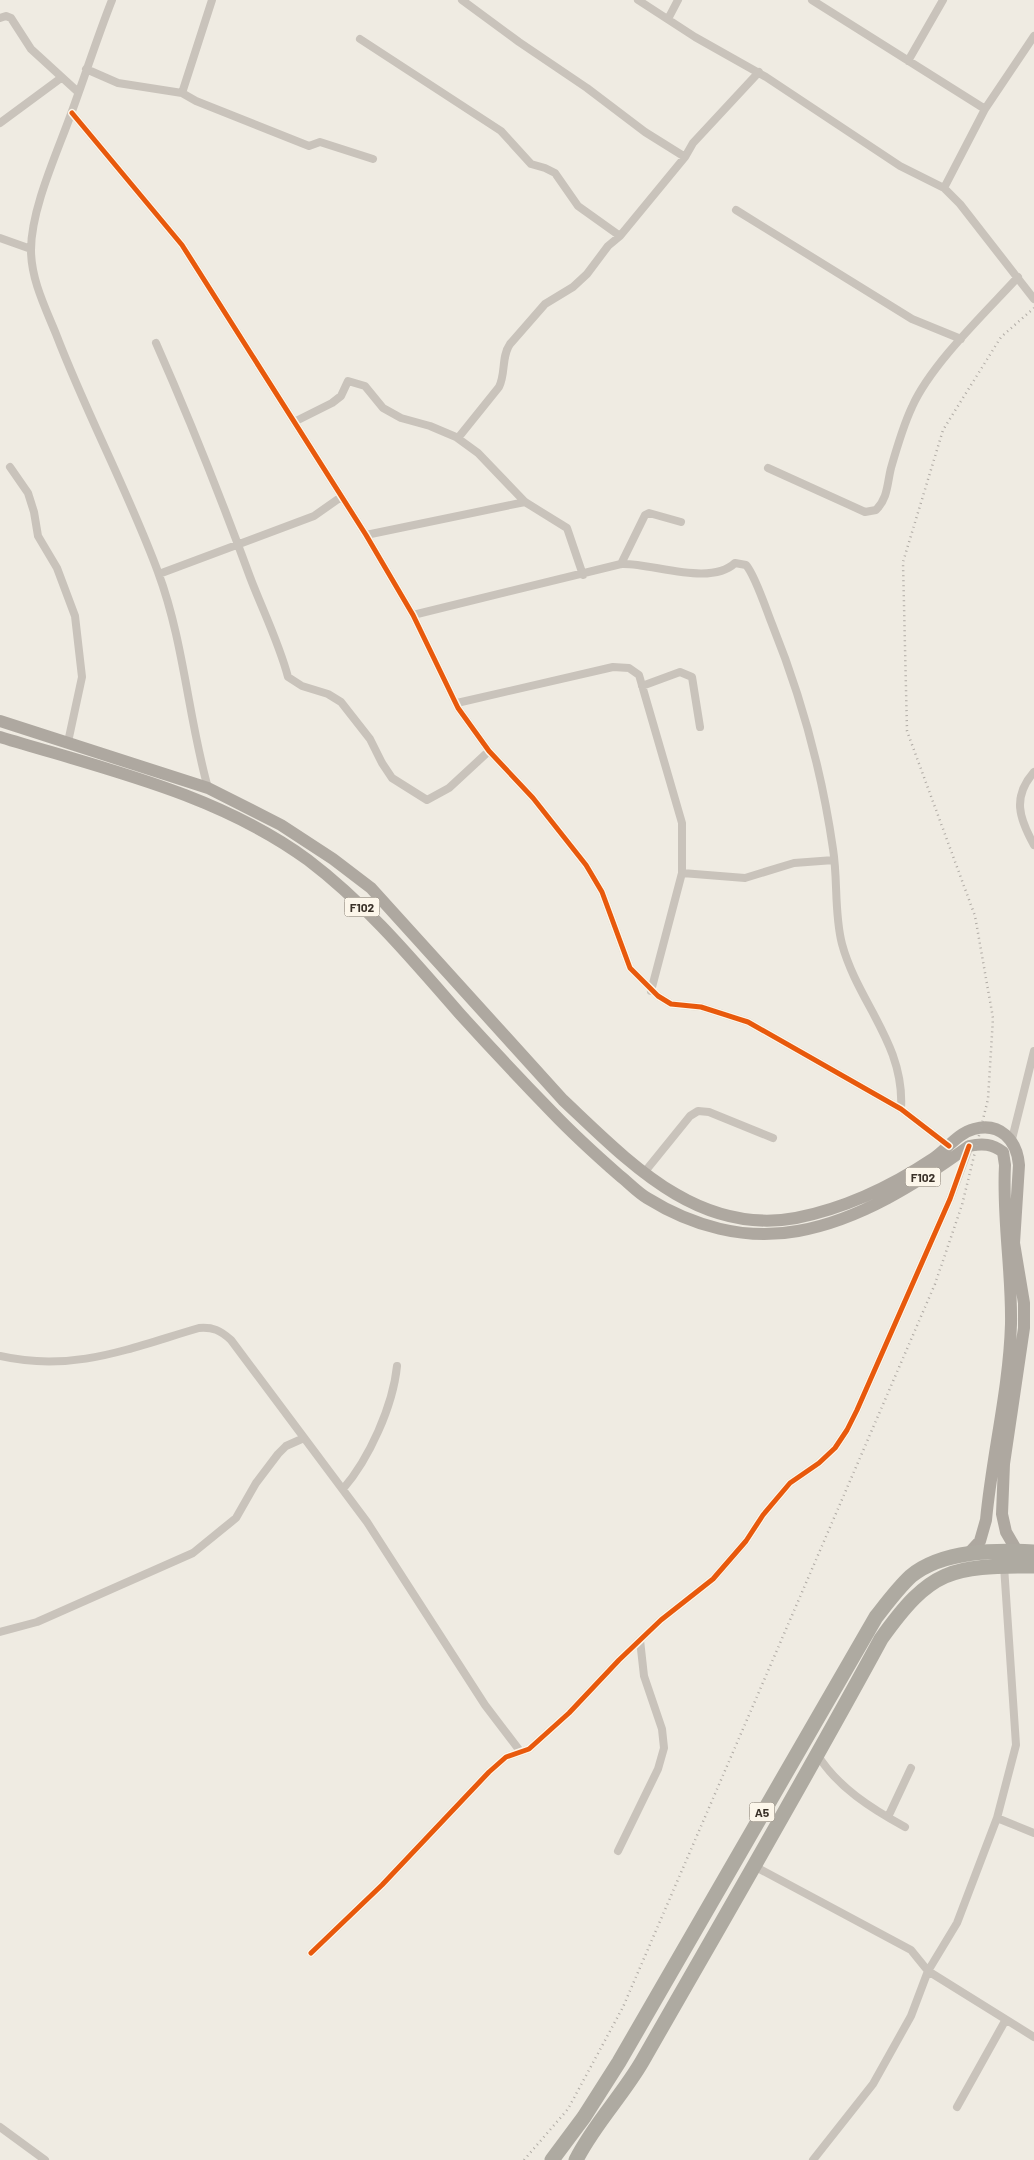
<svg xmlns="http://www.w3.org/2000/svg" width="1034" height="2160" font-family="Barlow,sans-serif">
<style>
.lines{fill:none;stroke-linecap:round;stroke-linejoin:round}
.street{stroke:#c9c3bb;stroke-width:8}
.primary{stroke:#aea8a0;stroke-width:12}
.highway{stroke:#aeaaa1;stroke-width:15}
.rail{stroke:#b0aba5;stroke-width:2.5;stroke-dasharray:1 4;stroke-linecap:butt}
.cycleway-casing{stroke:#fcf6ea;stroke-width:8}
.cycleway{stroke:#e8590c;stroke-width:5}
.labels{text-anchor:middle;dominant-baseline:central;stroke-width:4;stroke-linejoin:round;paint-order:stroke}
.shield{fill:#fcf6ea;stroke:#746c62;stroke-width:1}
.shield-label{font-size:12px;font-weight:bold;fill:#3a3128}
</style>
<rect width="100%" height="100%" fill="#efebe2"/>
<g class="lines">
<!-- street -->
<path class="street" d="M112,0C97,38 85,76 71,114C57,153 31,209 31,250C31,279 45,307 56,334C87,415 128,491 158,572C184,642 188,717 208,788
M462,0L519,42L587,88L645,132L685,157
M638,0L695,37L766,77L900,166L944,188L960,204L1034,299
M812,0L985,109
M0,18L6,16L11,18L31,49L78,92
M668,19L678,0
M360,39L501,131L531,164L545,168L555,173L578,206L620,236
M908,61L943,0
M86,69L118,83L182,93L196,101L309,146L320,142L373,159
M182,93L212,0
M72,113L182,245L366,535L413,615L458,708L489,751L533,798L586,865L602,892L630,968L658,996L671,1004L701,1007L748,1022L901,1109L949,1146
M0,123L61,78
M944,188L985,109L1034,36
M736,210L912,319L961,339
M0,238L31,249
M156,343C190,420 221,498 250,577C263,611 279,643 288,677L302,686L328,694L341,702L370,739L382,763L392,778L427,800L449,788L489,751
M294,422L332,403L341,396L348,381L365,386L383,408L401,418L430,426L456,437L478,453L525,502L567,528L583,575
M458,438L499,387C506,373 501,357 510,344L545,304L573,287L587,274L608,246L620,236L685,157L693,143L759,72
M10,467L28,493L34,512L38,536L57,568L75,616L82,677L68,742
M768,468L865,512L876,510C888,498 887,484 891,468C897,447 903,426 912,407C931,364 986,312 1018,277
M366,535L525,502
M621,564L645,515L649,513L681,522
M159,574L314,516L341,497
M413,615L621,564C650,562 710,587 735,563L746,565C755,575 766,609 772,624C801,696 822,772 833,849C838,880 834,914 842,944C858,1003 905,1044 901,1109
M642,686L680,672L692,677L700,727
M457,703L613,667L629,668L639,675L682,823V873L651,991
M1034,772C1012,797 1019,818 1034,845
M682,873L745,878L794,863L834,860
M1012,1139L1034,1051
M643,1174L690,1116L698,1111L709,1112L773,1138
M0,1356C73,1373 130,1348 199,1328C213,1327 220,1330 231,1340L367,1522L485,1705L520,1751
M343,1489C369,1459 393,1406 397,1366
M0,1632L37,1622L193,1553L236,1518L256,1483L278,1454L286,1446L304,1438
M817,1754C837,1787 872,1809 905,1827
M888,1817L911,1768
M997,1818L1034,1833
M618,1851L658,1769L664,1748L662,1729L644,1676L640,1640
M754,1866L911,1950L928,1971L1034,2037
M311,1953L382,1885L489,1772L506,1757L529,1749L569,1713L619,1660L661,1620L713,1579L746,1541L763,1515L790,1483L819,1463L835,1448L847,1430L857,1410L950,1199L969,1148
M957,2107L1005,2021
M0,2127L45,2160
M813,2160L873,2084L911,2016L928,1971L957,1923L997,1818L1016,1745L1004,1566"/>
<!-- primary -->
<path class="primary" d="M0,721L208,788L281,825L333,859L371,888L563,1100C628,1161 697,1236 796,1218C847,1208 892,1186 934,1158C947,1149 958,1133 974,1129C1000,1122 1017,1140 1019,1165L1014,1243L1024,1303V1328L1004,1464L1002,1514L1006,1532L1017,1551
M0,737C105,769 218,794 308,860C366,904 412,959 460,1014C490,1047 521,1080 552,1112C574,1135 596,1155 620,1176C629,1183 637,1192 647,1198C692,1226 745,1241 798,1231C860,1220 918,1183 969,1146C983,1143 992,1144 1003,1152L1005,1165C1002,1218 1012,1271 1011,1324C1009,1390 992,1455 986,1520L980,1541L968,1554"/>
<!-- highway -->
<path class="highway" d="M552,2160L584,2117L619,2062L876,1617C887,1603 898,1588 911,1576C943,1550 995,1550 1034,1552
M576,2160C594,2124 623,2095 643,2060C723,1920 804,1781 881,1639C931,1569 950,1566 1034,1566"/>
<!-- rail -->
<path class="rail" d="M524,2160L568,2109L623,2007L935,1284L962,1205L988,1099L993,1018L975,916L907,731L903,562L943,430L1001,337L1034,308"/>
<!-- cycleway casing -->
<g class="cycleway-casing">
<path id="cycleway" d="M72,113L182,245L366,535L413,615L458,708L489,751L533,798L586,865L602,892L630,968L658,996L671,1004L701,1007L748,1022L901,1109L949,1146
M311,1953L382,1885L489,1772L506,1757L529,1749L569,1713L619,1660L661,1620L713,1579L746,1541L763,1515L790,1483L819,1463L835,1448L847,1430L857,1410L950,1199L969,1146"/>
</g>
<!-- cycleway -->
<use href="#cycleway" class="cycleway"/>
</g>
<g class="labels">
<!-- shield labels -->
<g class="shield">
<rect x="344.5" y="897.5" width="35" height="19" rx="4"/>
<rect x="905.5" y="1167.5" width="35" height="19" rx="4"/>
<rect x="749.5" y="1802.5" width="25" height="19" rx="4"/>
</g>
<g class="shield-label">
<text x="362" y="907">F102</text>
<text x="923" y="1177">F102</text>
<text x="762" y="1812">A5</text>
</g>
</g>
</svg>
